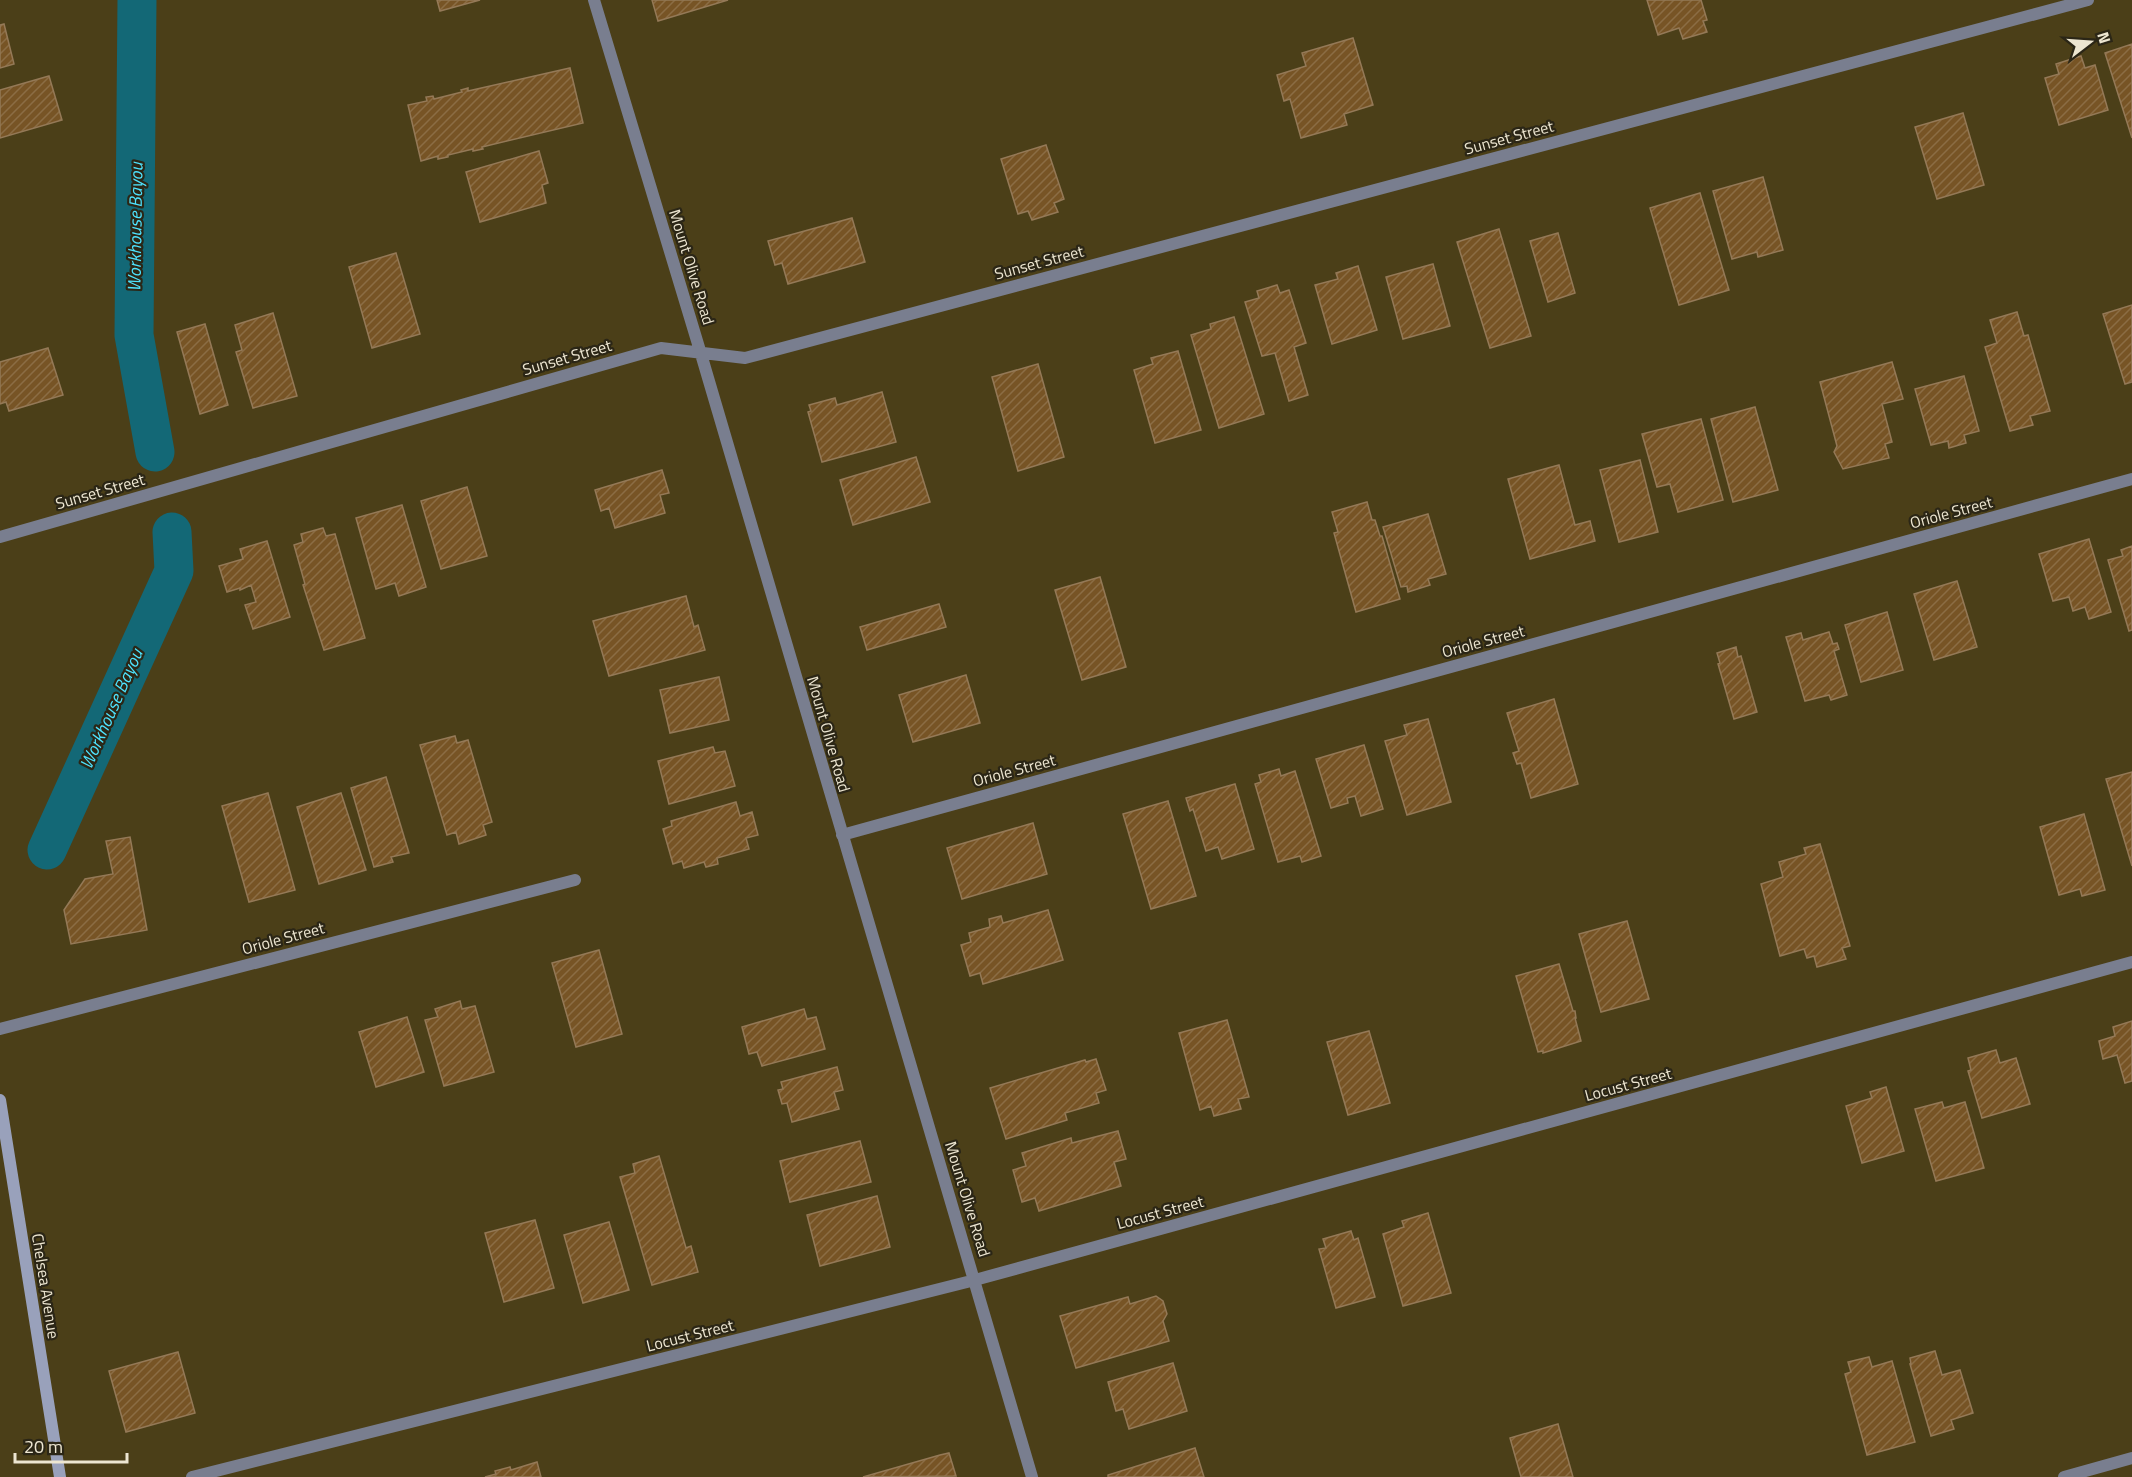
<svg xmlns="http://www.w3.org/2000/svg" width="2132" height="1477" font-family="'Titillium Web',sans-serif">
<style>
.lines{fill:none;stroke-linecap:round;stroke-linejoin:round}
.canal{stroke:#136876;stroke-width:39}
.building{fill:url(#building-hatch);stroke:#947957;stroke-width:1.5}
.street{stroke:#797e8f;stroke-width:12}
.secondary{stroke:#99a1bb;stroke-width:12}
.labels{text-anchor:middle;dominant-baseline:central;stroke-width:4.5;stroke-linejoin:round;paint-order:stroke}
.street-label{font-size:16px;fill:#ede6d1;stroke:#2b2616}
.water-label{font-size:18px;font-style:italic;fill:#4ee3fe;stroke:#2b2616}
</style>
<defs>
<pattern id="building-hatch" width="6" height="6" patternUnits="userSpaceOnUse" patternTransform="scale(1.5)"><rect width="6" height="6" fill="#775425"/><path d="M-1 1l2-2M0 6l6-6M5 7l2-2" fill="none" stroke="#8b6d44"/></pattern>
</defs>
<rect width="100%" height="100%" fill="#4b3f18"/>
<g class="lines">
<!-- canal -->
<path class="canal" d="M137,0L134,335L155,452
M47,850L174,571L172,532"/>
</g>
<!-- building -->
<path class="building" d="M437,0H480L440,11Z
M652,0H728L658,21Z
M1647,0H1701L1707,20L1703,21L1707,32L1683,39L1679,28L1658,35Z
M4,24L14,64L0,68V25Z
M1353,38L1373,105L1344,114L1347,125L1301,138L1290,99L1284,101L1277,75L1306,66L1302,53Z
M2132,44V138L2105,53Z
M2081,56L2085,68L2095,65L2108,110L2059,125L2045,78L2059,74L2056,64Z
M570,68L583,123L482,147L483,149L473,151V149L448,155V157L438,159V156L421,161L408,105L427,101L426,97L433,96L434,99L462,92L461,90L468,88V91Z
M49,76L62,120L0,138V90Z
M1963,113L1984,185L1937,199L1915,127Z
M1046,145L1064,199L1054,203L1058,212L1032,220L1028,211L1018,214L1001,159Z
M539,151L548,183L542,185L546,203L480,222L466,172Z
M1763,177L1783,250L1758,257L1757,252L1732,259L1713,191Z
M1700,193L1729,290L1679,305L1650,208Z
M852,218L865,262L788,284L782,263L775,265L768,241Z
M1499,229L1531,336L1490,348L1457,242Z
M1558,233L1575,293L1548,302L1530,241Z
M396,253L420,334L372,348L349,267Z
M1433,264L1450,326L1403,339L1386,277Z
M1358,266L1377,330L1332,344L1315,285L1338,279L1336,273Z
M1277,285L1280,293L1289,290L1306,343L1294,347L1308,395L1289,401L1275,353L1262,356L1245,302L1259,298L1257,291Z
M2132,305V382L2125,384L2103,314Z
M2017,312L2024,336L2028,335L2050,411L2030,416L2033,425L2010,431L1985,347L1997,343L1990,320Z
M273,313L297,396L253,408L236,352L242,350L235,325Z
M1234,317L1264,414L1219,428L1191,335L1211,329L1210,324Z
M205,324L228,405L200,414L177,332Z
M48,348L63,395L9,411L6,402L0,404V362Z
M1178,351L1201,430L1155,443L1134,370L1153,364L1151,358Z
M1892,362L1903,399L1882,404L1892,442L1885,444L1889,458L1843,469L1834,452L1837,446L1820,382Z
M1038,364L1064,457L1018,471L992,377Z
M1964,376L1979,431L1964,435L1966,443L1949,448L1948,441L1931,445L1915,389Z
M882,392L896,442L822,462L808,412L811,411L809,405L835,398L837,405Z
M1755,407L1778,490L1733,502L1711,419Z
M1701,419L1723,500L1678,512L1670,484L1657,487L1642,434Z
M916,457L930,502L853,525L840,480Z
M1640,460L1658,532L1619,542L1600,470Z
M1559,465L1575,525L1590,521L1595,541L1530,559L1508,479Z
M662,470L669,493L660,495L665,513L615,528L609,508L601,511L595,490Z
M467,487L487,556L441,569L421,501Z
M1367,502L1372,520H1375L1380,536H1382L1400,599L1356,612L1334,533L1338,532L1332,512Z
M402,505L426,587L399,596L395,583L376,589L356,518Z
M1428,514L1446,574L1428,579L1430,585L1408,592L1407,586L1401,587L1383,527Z
M323,528L326,536L335,534L365,638L324,650L303,585L305,584L294,545L303,542L301,534Z
M2089,539L2111,612L2089,619L2085,607L2073,611L2069,597L2053,601L2039,554Z
M267,541L290,617L253,629L245,605L256,602L251,585L240,590V588L227,592L219,566L243,559L240,549Z
M2132,546V630L2129,631L2108,560L2123,556L2121,550Z
M1100,577L1126,667L1082,680L1055,590Z
M1957,581L1977,647L1934,660L1914,594Z
M686,596L694,627L698,625L705,650L609,676L593,621Z
M939,604L946,627L867,650L860,627Z
M1887,612L1903,670L1861,682L1845,625Z
M1829,632L1833,644L1837,643L1839,649L1834,651L1847,695L1831,700L1829,695L1805,701L1786,637L1801,633L1803,640Z
M1736,647L1738,657L1741,656L1757,712L1734,719L1718,664L1720,663L1717,653Z
M966,675L980,723L913,742L899,695Z
M719,677L729,720L670,733L660,690Z
M1554,699L1578,784L1531,798L1521,763L1517,764L1513,753L1519,751L1507,713Z
M1428,719L1451,802L1407,815L1385,741L1407,735L1404,725Z
M455,736L457,743L468,740L492,822L483,825L486,835L459,844L456,832L447,835L420,745Z
M1364,745L1383,809L1361,816L1355,796L1347,798L1348,803L1331,808L1316,759Z
M713,747L715,753L725,751L735,786L669,804L658,761Z
M1279,769L1281,776L1295,771L1321,856L1302,862L1300,856L1278,862L1255,784L1261,782L1259,775Z
M2132,772V866L2106,779Z
M386,777L409,853L391,857L393,862L374,867L351,788Z
M1235,784L1254,849L1222,859L1218,847L1206,851L1193,809L1190,811L1186,798Z
M268,793L295,890L249,902L222,806Z
M341,793L366,870L319,884L297,807Z
M1168,801L1196,896L1151,909L1123,814Z
M736,802L740,816L752,812L758,835L746,838L749,849L717,858L718,864L706,867L704,862L684,868L682,861L673,864L663,829L672,826L671,821Z
M2084,814L2105,890L2082,896L2080,889L2059,895L2040,827Z
M1033,823L1047,874L962,899L947,848Z
M130,837L147,930L71,944L64,910L85,879L113,874L106,841Z
M1820,844L1850,946L1842,948L1846,959L1817,967L1814,956L1807,958L1804,949L1780,956L1761,884L1783,877L1779,862L1806,854L1804,848Z
M1048,910L1063,960L983,984L980,973L970,976L961,945L971,942L969,933L990,927L989,919L1001,916L1003,923Z
M1627,921L1649,999L1601,1012L1579,934Z
M599,950L622,1034L576,1047L552,963Z
M1559,964L1573,1011H1575L1576,1018H1575L1581,1041L1543,1053V1051L1538,1052L1516,976Z
M460,1001L462,1009L475,1006L494,1072L444,1086L425,1020L438,1017L435,1009Z
M804,1009L807,1019L816,1017L825,1049L762,1066L757,1052L749,1054L742,1027Z
M407,1017L424,1072L376,1087L359,1032Z
M1227,1020L1249,1097L1238,1099L1241,1109L1214,1116L1211,1106L1200,1110L1179,1033Z
M2132,1021V1081L2125,1083L2117,1055L2103,1059L2099,1041L2115,1036L2113,1027Z
M1369,1031L1390,1103L1348,1115L1327,1042Z
M1996,1050L2000,1063L2016,1058L2030,1104L1982,1118L1968,1071L1971,1070L1968,1058Z
M1096,1059L1106,1090L1096,1093L1099,1103L1065,1113L1067,1120L1006,1139L990,1088L1085,1060L1086,1062Z
M837,1067L843,1090L834,1092L839,1109L792,1122L787,1103L782,1104L778,1090L783,1089L781,1082Z
M1886,1087L1904,1151L1862,1163L1846,1106L1872,1098L1870,1092Z
M1942,1102L1944,1108L1965,1102L1984,1168L1936,1181L1915,1109Z
M1118,1131L1126,1159L1114,1162L1121,1186L1039,1211L1035,1198L1022,1202L1013,1170L1026,1166L1022,1153L1071,1138L1072,1143Z
M860,1141L871,1182L790,1202L780,1161Z
M659,1156L686,1248L691,1246L698,1272L652,1285L620,1177L635,1173L633,1164Z
M877,1196L890,1247L820,1266L807,1215Z
M1428,1213L1451,1293L1403,1306L1383,1234L1404,1227L1402,1221Z
M535,1220L554,1288L504,1302L485,1233Z
M609,1222L629,1290L583,1303L564,1235Z
M1351,1231L1354,1240L1358,1238L1375,1297L1336,1308L1319,1249L1326,1248L1323,1239Z
M1156,1296L1163,1301L1167,1314L1163,1321L1169,1341L1076,1368L1060,1316L1128,1297L1130,1304Z
M1935,1351L1942,1375L1960,1370L1973,1413L1951,1420L1954,1429L1931,1436L1910,1364H1911L1910,1358Z
M178,1352L195,1413L126,1432L109,1371Z
M1869,1357L1872,1367L1892,1361L1915,1442L1867,1455L1845,1374L1851,1372L1848,1362Z
M1173,1363L1187,1411L1129,1429L1123,1409L1116,1411L1108,1382Z
M1558,1424L1573,1477H1521L1510,1438Z
M1195,1448L1204,1477H1108V1475Z
M949,1453L956,1476L863,1477L940,1455Z
M537,1462L541,1477H485L496,1474L495,1471L510,1467L511,1470Z"/>
<g class="lines">
<!-- street -->
<path class="street" d="M594,0L701,354L1032,1477
M0,537L661,348L745,358L2088,0
M842,835L2132,479
M0,1029L575,880
M192,1477L975,1280L2132,962
M2064,1477L2132,1458"/>
<!-- secondary -->
<path class="secondary" d="M0,1100L60,1477"/>
</g>
<g class="labels">
<!-- street labels -->
<g class="street-label">
<text transform="translate(1509 137) rotate(-15)">Sunset Street</text>
<text transform="translate(1039 262) rotate(-15)">Sunset Street</text>
<text transform="translate(692 267) rotate(73)">Mount Olive Road</text>
<text transform="translate(567 357) rotate(-16)">Sunset Street</text>
<text transform="translate(100 491) rotate(-16)">Sunset Street</text>
<text transform="translate(1951 512) rotate(-15)">Oriole Street</text>
<text transform="translate(1483 641) rotate(-15)">Oriole Street</text>
<text transform="translate(829 734) rotate(74)">Mount Olive Road</text>
<text transform="translate(1014 770) rotate(-15)">Oriole Street</text>
<text transform="translate(283 938) rotate(-15)">Oriole Street</text>
<text transform="translate(1628 1084) rotate(-15)">Locust Street</text>
<text transform="translate(968 1199) rotate(73)">Mount Olive Road</text>
<text transform="translate(1160 1212) rotate(-15)">Locust Street</text>
<text transform="translate(46 1286) rotate(81)">Chelsea Avenue</text>
<text transform="translate(690 1335) rotate(-14)">Locust Street</text>
</g>
<!-- water labels -->
<g class="water-label">
<text transform="translate(135 227) rotate(-89)">Workhouse Bayou</text>
<text transform="translate(111 709) rotate(-66)">Workhouse Bayou</text>
</g>
</g>
<!-- north arrow -->
<g transform="translate(2090 42) rotate(73)" stroke="#2b2616" stroke-width="4.5" paint-order="stroke">
<path d="M0-4.5L10 22L0 15L-10 22Z" fill="#ede6d1"/>
<text y="-9" font-size="16" font-weight="bold" text-anchor="middle" fill="#ede6d1">N</text>
</g>
<!-- scale -->
<path d="M15 1453v9h112v-9" fill="none" stroke="#ede6d1" stroke-width="3"/>
<text x="24" y="1453" font-size="18" fill="#ede6d1" stroke="#2b2616" stroke-width="4.5" paint-order="stroke">20 m</text>
</svg>
